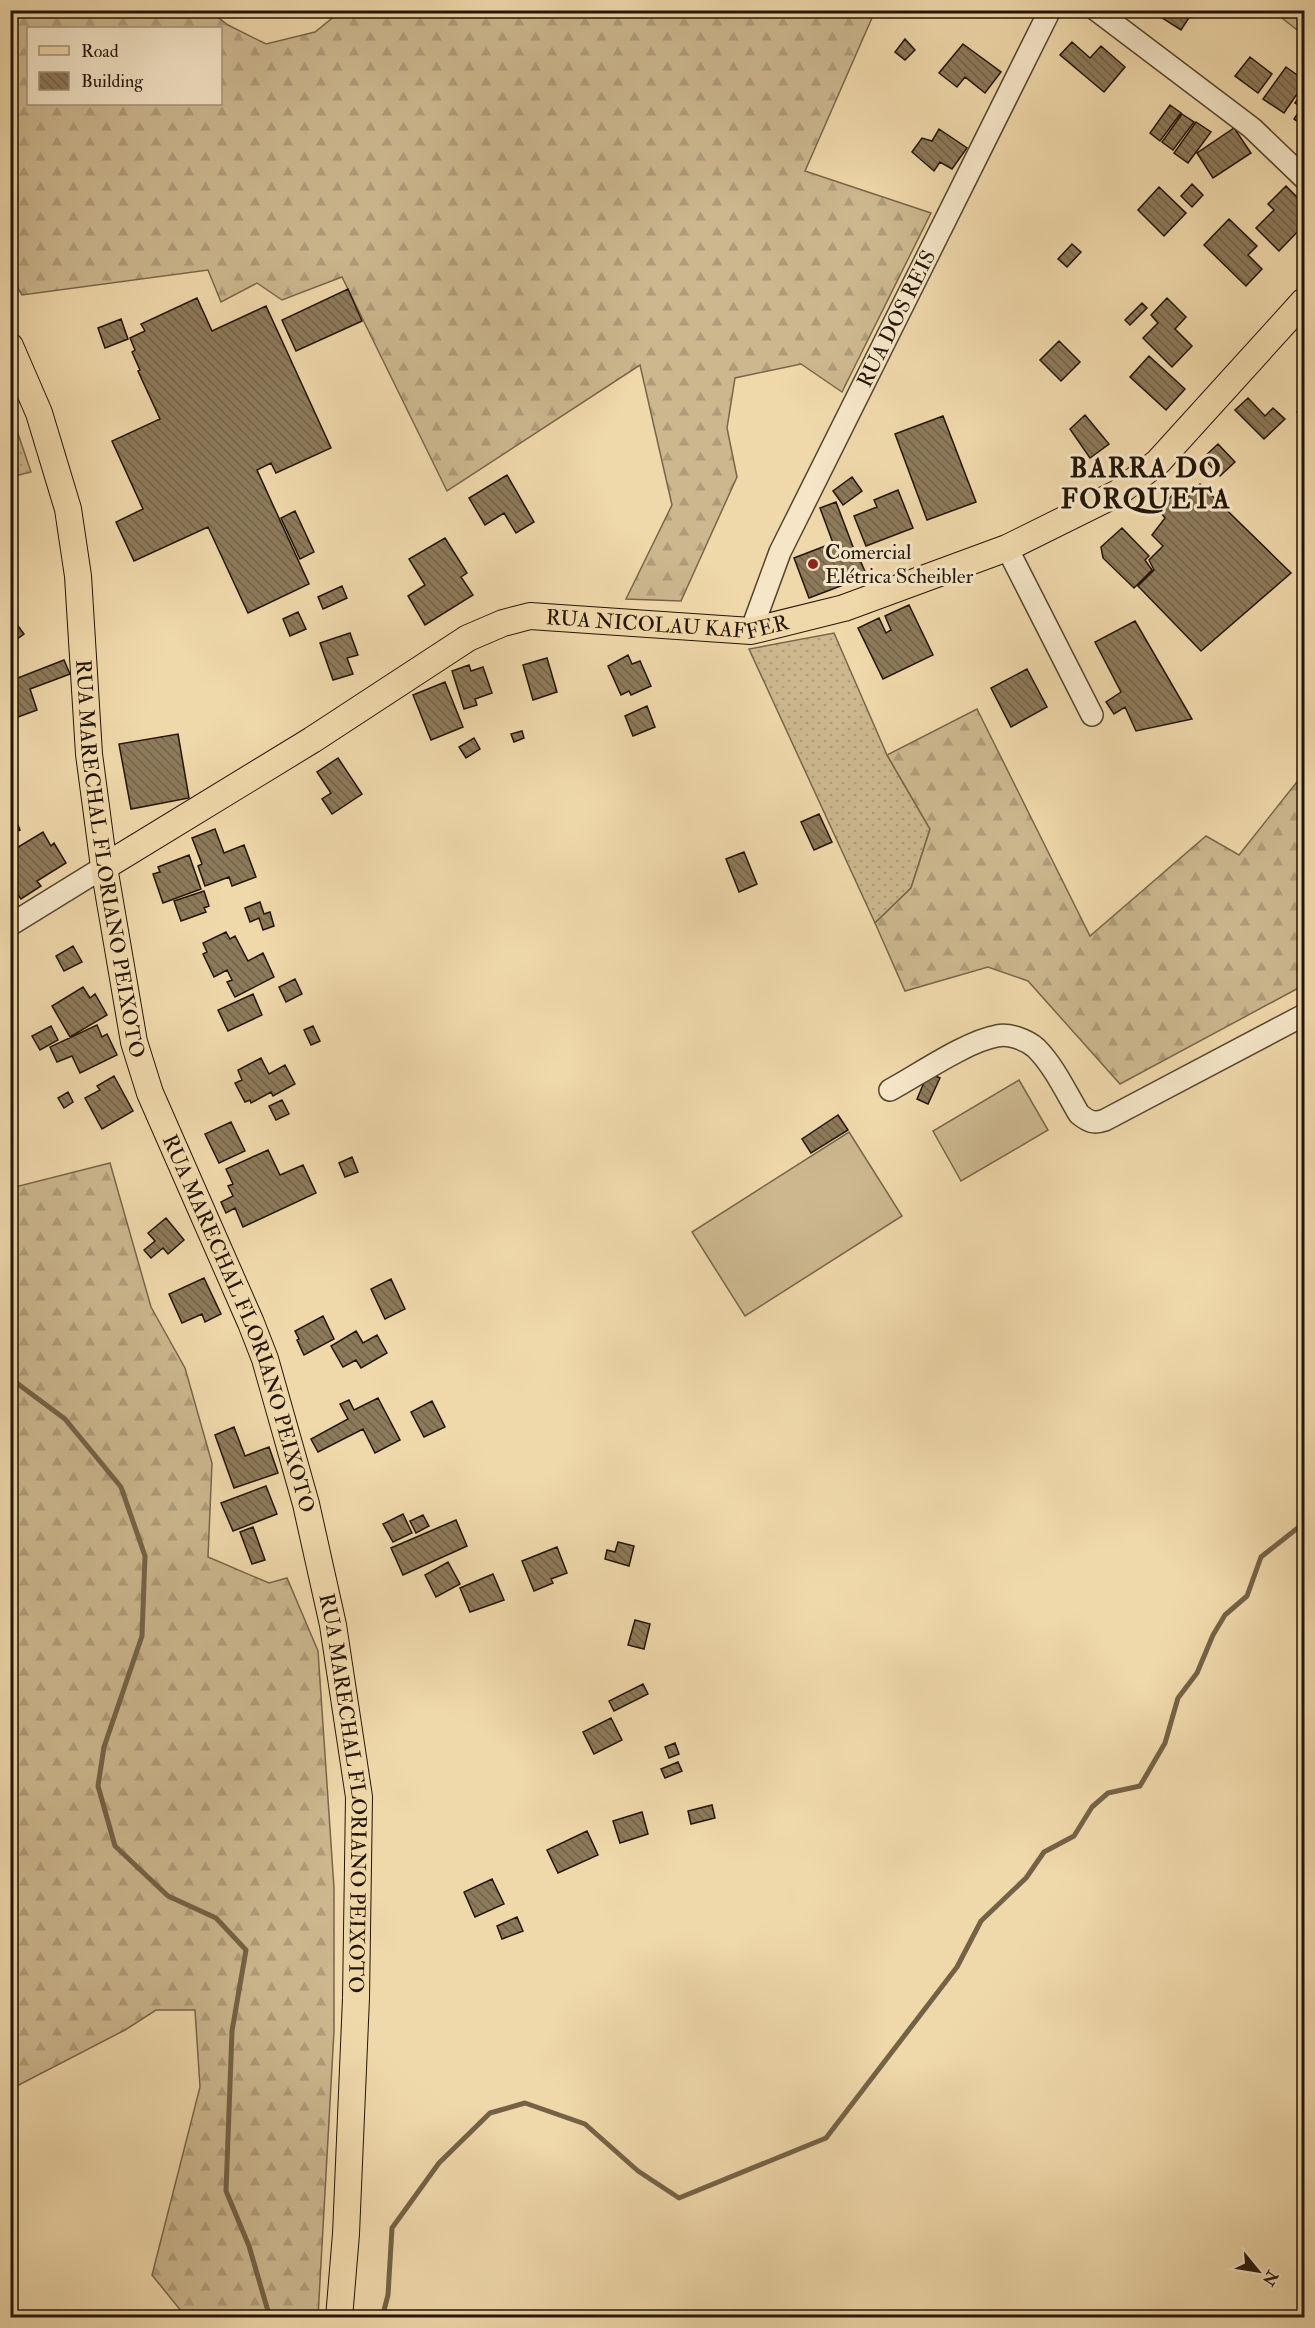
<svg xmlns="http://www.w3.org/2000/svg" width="1315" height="2328" font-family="'IM FELL Double Pica',serif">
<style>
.grass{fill:url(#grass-dots);stroke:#786649;stroke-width:1.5}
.forest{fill:url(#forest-firs);stroke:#786649;stroke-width:1.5;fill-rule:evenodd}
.pitch{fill:#ccb78e;stroke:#786649;stroke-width:1.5}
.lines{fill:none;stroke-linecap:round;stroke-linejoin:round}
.stream{stroke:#746246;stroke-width:5}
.building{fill:url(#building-back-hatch);stroke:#231504;stroke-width:1.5}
.minor-casing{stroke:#56462e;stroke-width:24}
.major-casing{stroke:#231504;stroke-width:28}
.minor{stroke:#f5e6c8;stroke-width:21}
.major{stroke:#efd8aa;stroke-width:26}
.poi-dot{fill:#8f2418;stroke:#f5e6c8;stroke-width:2}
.labels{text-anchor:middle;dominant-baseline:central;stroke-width:6;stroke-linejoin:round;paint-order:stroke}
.street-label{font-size:21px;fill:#231504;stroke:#f5e6c8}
.poi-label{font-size:21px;fill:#231504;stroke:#f5e6c8;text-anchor:start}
.district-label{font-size:27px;font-weight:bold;letter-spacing:1.5px;fill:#231504;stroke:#f5e6c8}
</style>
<defs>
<pattern id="grass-dots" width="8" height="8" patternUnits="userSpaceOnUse" patternTransform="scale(1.5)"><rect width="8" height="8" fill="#ccb78e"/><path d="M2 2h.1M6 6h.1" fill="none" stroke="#af9c79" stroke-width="1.8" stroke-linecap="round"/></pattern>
<pattern id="forest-firs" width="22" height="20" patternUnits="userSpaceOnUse" patternTransform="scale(1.5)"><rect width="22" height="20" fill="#ccb78e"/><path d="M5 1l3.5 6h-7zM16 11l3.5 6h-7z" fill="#af9c79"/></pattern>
<pattern id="building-back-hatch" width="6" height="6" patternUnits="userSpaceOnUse" patternTransform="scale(1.5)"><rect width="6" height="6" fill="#8d7a5a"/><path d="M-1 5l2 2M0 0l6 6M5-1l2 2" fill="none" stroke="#736348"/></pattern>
</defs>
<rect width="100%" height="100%" fill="#efd8aa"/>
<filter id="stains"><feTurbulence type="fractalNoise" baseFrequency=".00333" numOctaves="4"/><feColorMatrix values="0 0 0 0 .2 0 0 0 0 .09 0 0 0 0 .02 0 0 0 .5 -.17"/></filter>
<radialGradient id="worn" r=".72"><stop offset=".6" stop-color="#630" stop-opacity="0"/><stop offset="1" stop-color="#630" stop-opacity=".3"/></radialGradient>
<!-- grass -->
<path class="grass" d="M11,413L31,472L11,477H10Z
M834,633L887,755L930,829L911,888L875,923L749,649Z"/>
<!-- forest -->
<path class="forest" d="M10,11H210L228,25L266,44L315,32L341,11H875L805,171L931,213L842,392L801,364L735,378L727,428L737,477L681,601L626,599L672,505L640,365L447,491L342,277L282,300L257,283L221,302L208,270L22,295L10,275ZM28,28H220V104H28Z
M1273,11H1304V30L1301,33Z
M977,709L1090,936L1206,836L1239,855L1304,773V985L1120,1084L1028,981L988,967L905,991L875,923L911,888L930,829L887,755Z
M110,1163L151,1307L185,1368L212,1463L208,1557L269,1583L287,1578L318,1651L334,1888V2031L318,2317H186L152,2275L200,2087L195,2010H156L125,2030L11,2089V1188Z"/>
<!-- pitch -->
<path class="pitch" d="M1019,1080L1048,1130L961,1181L933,1131Z
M849,1132L902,1216L745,1316L692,1232Z"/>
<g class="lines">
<!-- stream -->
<path class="stream" d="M10,1378L65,1419L121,1487L145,1556L142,1636L104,1747L98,1786L115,1846L168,1896L216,1918L246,1950L232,2031L226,2191L249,2246L270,2318
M382,2318L388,2295L392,2228L439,2163L490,2113L525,2103L585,2124L638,2171L679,2198L826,2138L957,1967L981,1921L1026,1878L1044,1852L1074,1836L1092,1807L1108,1793L1140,1786L1165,1743L1178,1698L1197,1673L1213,1635L1225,1615L1247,1596L1261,1557L1304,1523"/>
</g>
<!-- building -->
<path class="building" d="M1158,10H1194L1181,30L1156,14Z
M905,39L915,50L905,60L895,52Z
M1072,42L1090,58L1101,46L1125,67L1104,92L1060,55Z
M963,44L1001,72L985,93L965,77L957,87L939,73Z
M1250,57L1272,74L1258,93L1235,76Z
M1286,67L1304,80V84L1284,113L1263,99Z
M1304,90V126L1294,119L1302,107L1295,103Z
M1170,105L1181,113L1160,141L1150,133Z
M1182,114L1194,122L1173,150L1162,142Z
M1196,122L1211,132L1188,163L1174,153Z
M1234,128L1251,153L1213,178L1197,153Z
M939,129L967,148L952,169L940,162L934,171L912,152L922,138L932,141Z
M1192,184L1203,195L1192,207L1181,196Z
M1286,186L1304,204V208L1300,213L1304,218V225L1279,251L1256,228L1274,210L1268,204Z
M1159,187L1186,213L1164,236L1138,210Z
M1229,219L1257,246L1248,255L1262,269L1246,286L1204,245Z
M1072,244L1081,252L1067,267L1058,259Z
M348,289L362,321L296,351L282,320Z
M197,298L212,331L266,306L331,448L276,473L271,463L257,470L309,584L248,613L208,527L134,561L116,522L143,509L112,441L160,419L138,371L140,370L132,352L135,350L130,338L145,331L141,324Z
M1167,298L1186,317L1175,329L1192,346L1172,367L1143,338L1158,323L1151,315Z
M1142,303L1147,308L1130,325L1125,320Z
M121,319L128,339L105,348L98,328Z
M1059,341L1080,362L1061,381L1040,360Z
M1149,356L1185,389L1166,410L1130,377Z
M1248,398L1265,416L1273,408L1285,419L1264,439L1235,410Z
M1304,402V417L1297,412Z
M1085,415L1109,444L1090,458L1070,429Z
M943,416L976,502L927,520L895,434Z
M1218,444L1235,462L1220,476L1203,458Z
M507,475L534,522L516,533L504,513L485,525L469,498Z
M852,477L862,491L843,505L833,491Z
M1200,484L1291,573L1201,651L1138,586L1154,570L1149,560L1163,546L1152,535L1165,518L1159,510L1175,492L1185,499Z
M898,490L913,528L866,546L854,516L877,507L874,500Z
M836,502L858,560H860L867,576L809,598L794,558L833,543L820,508Z
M295,511L314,552L300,559L281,518Z
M1122,528L1149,556L1145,560L1152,570L1134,588L1103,558L1101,547Z
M445,538L467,573L461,577L473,595L425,625L408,596L425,585L409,559Z
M342,586L347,598L323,609L318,597Z
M909,605L933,655L883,679L858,628L879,618L886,633L891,630L885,616Z
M298,612L306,629L290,636L283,619Z
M10,615L24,634L10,644Z
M1135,621L1192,719L1136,731L1125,707L1114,714L1106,702L1121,692L1095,642Z
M350,633L358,655L347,658L353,674L333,680L320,643Z
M628,655L632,664L640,661L651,686L631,695L629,691L621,695L608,666Z
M547,658L557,692L533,700L523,665Z
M64,660L70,674L30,689L37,710L10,720V681Z
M469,665L471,671L483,667L492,693L475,699L477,705L464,709L452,671Z
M1027,669L1047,707L1011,727L991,688Z
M445,682L463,727L431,740L413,695Z
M647,706L655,727L633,736L625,716Z
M522,731L524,738L514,742L511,734Z
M178,734L189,798L131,809L119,744Z
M474,738L480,749L466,758L459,747Z
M338,758L362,794L332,814L322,799L331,793L317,772Z
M13,812L20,830L10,834V813Z
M819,814L832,842L814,850L801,822Z
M215,829L224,853L244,845L256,877L232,886L229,877L205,886L198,866L202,864L192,838Z
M43,832L51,846L54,843L66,863L37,881L41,886L21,899L17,893L10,897V852Z
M744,852L757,884L739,892L726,859Z
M189,855L201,889L163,903L153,874L160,872L158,867Z
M204,891L209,906L204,908L206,912L181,921L174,901Z
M260,902L264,914L270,912L274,926L263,930L259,918L250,922L245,908Z
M226,932L230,939L235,936L248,961L263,953L274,977L235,997L227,982L232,980L227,970L214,977L203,954L207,952L203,943Z
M73,946L82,962L64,971L56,956Z
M295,979L302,994L286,1002L279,987Z
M83,987L90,998L95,994L107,1015L70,1037L52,1006Z
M253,994L262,1015L228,1031L218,1010Z
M97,1025L102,1037L107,1034L117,1055L80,1073L72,1056L57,1062L50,1047Z
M51,1026L58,1040L40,1050L32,1036Z
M313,1026L320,1041L311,1045L304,1030Z
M261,1058L269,1074L285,1065L295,1084L273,1096L271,1092L251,1103L250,1100L245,1102L235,1083L242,1080L238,1070Z
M928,1073L940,1078L928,1104L917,1099Z
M114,1076L133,1111L102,1129L85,1098L100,1090L97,1086Z
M68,1092L73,1102L64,1108L58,1098Z
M282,1100L289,1114L276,1120L269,1106Z
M838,1115L848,1130L811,1153L802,1139Z
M231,1122L245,1151L219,1163L205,1134Z
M268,1150L280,1175L303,1165L316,1193L243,1227L235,1208L226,1213L221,1202L233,1196L228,1186L233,1184L226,1169Z
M352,1157L358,1172L345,1177L339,1163Z
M166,1218L184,1240L168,1254L163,1248L151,1258L144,1250L155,1241L148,1233Z
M204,1278L221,1314L205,1322L202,1314L182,1323L169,1294Z
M391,1279L405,1309L385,1319L371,1289Z
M323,1316L334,1339L304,1355L297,1340L299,1339L295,1331Z
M356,1331L363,1343L377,1335L387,1353L361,1368L356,1360L343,1367L331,1346Z
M378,1398L400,1440L375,1453L363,1429L318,1452L311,1439L348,1419L340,1404L349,1400L354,1410Z
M432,1401L445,1427L424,1437L411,1412Z
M234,1427L245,1456L269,1447L278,1473L234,1488L215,1435Z
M266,1486L277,1514L233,1531L221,1503Z
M403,1514L412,1533L393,1542L383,1524Z
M423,1515L429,1526L416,1533L410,1521Z
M456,1520L467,1546L403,1575L391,1548Z
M253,1527L265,1560L252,1564L240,1532Z
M618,1542L634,1546L629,1566L605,1559L607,1550L615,1552Z
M557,1547L567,1573L551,1579L553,1583L534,1591L522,1561Z
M448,1562L460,1584L436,1597L425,1575Z
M493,1574L504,1600L470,1612L460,1588Z
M635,1620L650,1624L644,1649L628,1645Z
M643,1684L648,1694L614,1711L609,1701Z
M611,1718L622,1740L594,1754L583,1732Z
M675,1743L679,1754L669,1758L665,1747Z
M678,1762L682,1771L665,1778L661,1769Z
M712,1805L715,1818L691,1824L688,1811Z
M642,1812L648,1834L620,1843L613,1821Z
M587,1831L598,1855L558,1873L547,1850Z
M492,1879L504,1904L475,1917L464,1892Z
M517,1917L523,1931L502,1939L497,1926Z"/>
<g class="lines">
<!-- minor casing -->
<g class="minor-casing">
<g id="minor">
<path d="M1096,10L1252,128L1304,178"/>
<path d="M1007,548L1092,715"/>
<path id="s1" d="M751,631L780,552L1050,10"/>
<path d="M10,925L104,867"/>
<path d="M890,1090C918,1075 967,1041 997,1036C1009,1033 1027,1040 1036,1048C1054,1066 1066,1092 1079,1114C1089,1122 1094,1124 1105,1120L1304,1015"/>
</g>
</g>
<!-- major casing -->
<g class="major-casing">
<g id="major">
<path id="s2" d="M10,346L39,413L68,509L78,576L89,754L104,867L134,1042L150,1093L251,1323L265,1359L306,1504L333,1625L359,1797L356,1998L346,2234L339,2318"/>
<path id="s3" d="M104,867L312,740L468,638L503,623L530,616L751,631L844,608L1007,548L1118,493L1158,462L1304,301"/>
</g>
</g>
<!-- minor -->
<use href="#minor" class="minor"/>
<!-- major -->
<use href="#major" class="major"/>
</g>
<!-- markers -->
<circle class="poi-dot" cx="813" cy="564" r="6"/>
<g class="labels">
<!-- street labels -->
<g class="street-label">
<text stroke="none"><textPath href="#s1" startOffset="345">RUA DOS REIS</textPath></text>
<text stroke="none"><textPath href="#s3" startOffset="634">RUA NICOLAU KAFFER</textPath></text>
<text stroke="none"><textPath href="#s2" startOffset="526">RUA MARECHAL FLORIANO PEIXOTO</textPath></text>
<text stroke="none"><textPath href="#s2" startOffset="1012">RUA MARECHAL FLORIANO PEIXOTO</textPath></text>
<text stroke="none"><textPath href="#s2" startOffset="1498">RUA MARECHAL FLORIANO PEIXOTO</textPath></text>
</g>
<!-- poi labels -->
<g class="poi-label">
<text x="825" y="552">Comercial<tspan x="825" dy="24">Elétrica Scheibler</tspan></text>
</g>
<!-- district labels -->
<g class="district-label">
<text x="1146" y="468">BARRA DO<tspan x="1146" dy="31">FORQUETA</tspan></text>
</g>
</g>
<!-- margin -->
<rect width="1315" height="2328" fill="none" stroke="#efd8aa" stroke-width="36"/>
<rect x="12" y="12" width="1291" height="2304" fill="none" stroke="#231504" stroke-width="3"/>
<rect x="18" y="18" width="1279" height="2292" fill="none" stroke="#231504" stroke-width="1.5"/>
<!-- legend -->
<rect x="27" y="27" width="195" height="78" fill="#f5e6c8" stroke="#a1927a" stroke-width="1.5"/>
<rect x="39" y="46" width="30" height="9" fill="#efd8aa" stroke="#a1927a" stroke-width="1.5"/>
<text x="81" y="57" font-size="18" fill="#231504">Road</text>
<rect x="39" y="72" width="30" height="18" fill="url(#building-back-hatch)" stroke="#a1927a" stroke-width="1.5"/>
<text x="81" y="87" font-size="18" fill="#231504">Building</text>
<!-- north arrow -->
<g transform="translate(1258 2271) rotate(120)" stroke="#f5e6c8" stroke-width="4.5" paint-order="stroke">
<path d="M0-4.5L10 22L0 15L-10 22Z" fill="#231504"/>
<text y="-9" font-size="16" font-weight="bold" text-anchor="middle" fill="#231504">N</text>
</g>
<rect width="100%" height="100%" filter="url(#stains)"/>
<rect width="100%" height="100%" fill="url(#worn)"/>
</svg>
